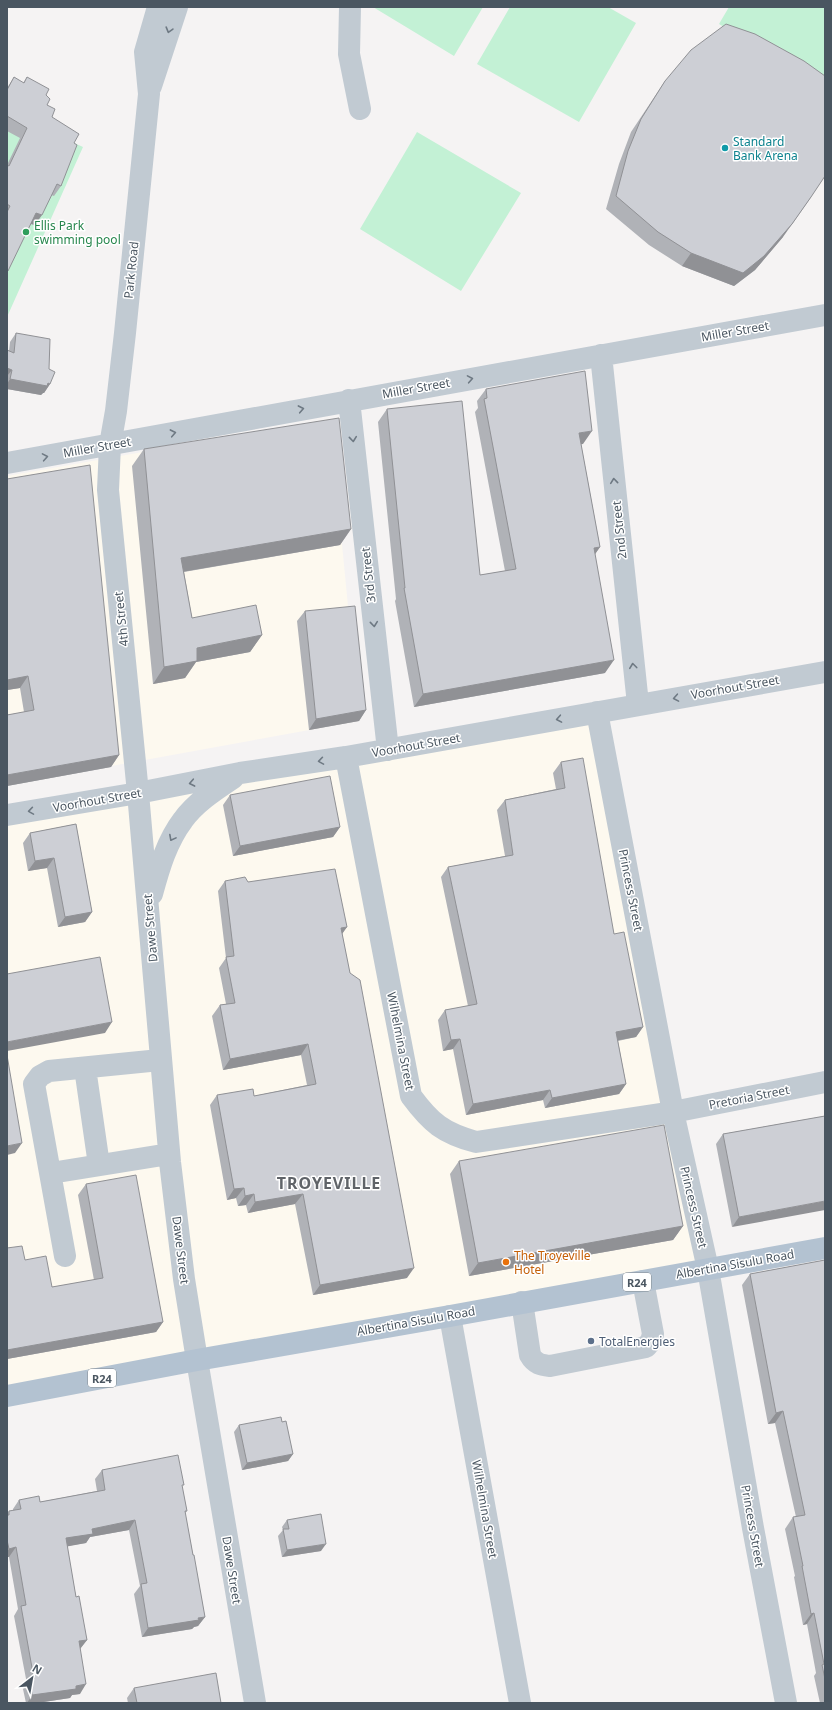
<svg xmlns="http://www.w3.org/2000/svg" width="832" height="1710" font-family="'Noto Sans',sans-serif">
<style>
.commercial{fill:#fdf9ef}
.green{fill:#c3f1d5}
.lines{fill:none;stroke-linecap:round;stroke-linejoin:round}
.minor{stroke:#c1cad2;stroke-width:22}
.major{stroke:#b3c2d1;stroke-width:22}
.wall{fill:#b0b2b7}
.shaded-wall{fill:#909195}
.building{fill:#cdcfd5;stroke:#909195}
.oneway{stroke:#6e7983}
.culture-dot{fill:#0f9aa8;stroke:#fff;stroke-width:1.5}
.leisure-dot{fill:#2e9e5b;stroke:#fff;stroke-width:1.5}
.food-dot{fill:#e8710a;stroke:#fff;stroke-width:1.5}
.service-dot{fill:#5c6f8a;stroke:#fff;stroke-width:1.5}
.labels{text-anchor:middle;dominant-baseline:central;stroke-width:3;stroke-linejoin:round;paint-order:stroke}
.shield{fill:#fff;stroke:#808990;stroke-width:1}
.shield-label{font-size:11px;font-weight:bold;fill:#4a5661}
.culture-label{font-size:12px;fill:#0d838f;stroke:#fff;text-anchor:start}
.leisure-label{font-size:12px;fill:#27864d;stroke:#fff;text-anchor:start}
.street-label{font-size:12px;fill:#4a5661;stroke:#fff}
.food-label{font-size:12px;fill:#c56008;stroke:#fff;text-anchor:start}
.service-label{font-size:12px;fill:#4e5e75;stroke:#fff;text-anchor:start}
.district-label{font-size:16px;font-weight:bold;letter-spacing:1px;fill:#5f6368;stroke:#fff}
</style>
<rect width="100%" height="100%" fill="#f5f3f3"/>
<!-- commercial -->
<path class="commercial" d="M330,419L359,721L7,785V476Z
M597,712L708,1269L7,1391V806Z"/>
<!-- green -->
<path class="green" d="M373,7H483L454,56Z
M510,7H608L636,23L579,122L477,64Z
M729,7H825V82L822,86L719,24Z
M7,112L83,147L7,317Z
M417,132L521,193L461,291L360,229Z"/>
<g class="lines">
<!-- minor -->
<path class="minor" d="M158,7L145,52L149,94L125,333L116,411L110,445L108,490L138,793L170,1162L184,1279L197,1360L255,1703
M350,7L349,54L360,109
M151,86L177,7
M601,355L638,704
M349,400L388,750
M7,463L825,315
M597,712L673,1112L708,1269L753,1528L786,1703
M346,757L411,1096C431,1123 443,1133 476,1142L673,1112L825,1082
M7,815L138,793L240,773L346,757L825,672
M152,894C159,868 167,841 183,820C195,803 215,790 233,778
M85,1068L99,1165
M51,1173L169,1154
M65,1256L34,1084L40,1076L49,1071L160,1060
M522,1302L530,1355C535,1364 541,1365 550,1366L646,1347L651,1341L653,1334L643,1281
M450,1316L520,1703"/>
<!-- major -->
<path class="major" d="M7,1396L197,1360L450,1316L825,1248"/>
</g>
<!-- wall -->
<path class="wall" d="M14,77L23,83L27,77L46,95L47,105L52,117L74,143L61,186L54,196L51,195L35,225L30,224L7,272V165L20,138L7,131V88Z
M665,81L783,237L755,270L734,286L682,266L649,245L606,209L619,164L631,132Z
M16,333L49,369L50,384L44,393H43L41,395L7,389V350L9,351L10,342Z
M486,389L583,444H581L600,547L595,554L605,673L414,707L395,601L396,599L378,422L387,409L480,575L505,571L475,412L478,408L477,401Z
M144,449L351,529L340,545L184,572L192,618L262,635L250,652L196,662L185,678L153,684L132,466Z
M7,479L119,755L111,767L7,786V715L24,712L20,688L7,690Z
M305,611L366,710L359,721L309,730L297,621Z
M561,762L643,1027L636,1037L618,1041L626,1084L619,1094L545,1108L543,1100L466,1115L453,1049L443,1051L438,1020L445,1010L468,1006L441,877L448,867L505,856L497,810L505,800L556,789L553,773Z
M230,795L340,827L333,837L233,856L223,805Z
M76,824L92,912L85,922L58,927L47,868L28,871L23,843L30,833Z
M225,881L248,882L347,927L342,933L407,1278L313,1295L295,1204L248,1213L246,1205L238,1206L236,1198L227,1200L210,1105L217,1095L254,1096L307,1085L301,1055L223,1070L212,1016L220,1005L226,1004L219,968L226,958L218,891Z
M825,1116L732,1227L716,1144L723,1134Z
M459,1161L683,1226L673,1240L469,1276L450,1174Z
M86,1184L163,1322L156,1332L7,1359L25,1260L52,1287L94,1280L78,1195Z
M825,1260V1703H820L814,1676L816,1673L807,1624L803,1625L794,1577L795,1576L785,1529L793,1517H796L775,1423L768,1424L742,1285L750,1274Z
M239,1425L293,1454L288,1461L242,1470L234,1432Z
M102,1470L182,1487L187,1511L185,1513L205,1617L198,1626L194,1627L192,1629L142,1637L134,1594L140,1586L129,1530L90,1537L86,1543L67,1546L76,1597L87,1640L80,1649V1694L72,1695L70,1698L37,1703H26L23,1689L27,1684L14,1616L18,1609L9,1557H7V1514L9,1511H13V1509L19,1500L40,1502L97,1491L95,1479Z
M287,1520L321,1551L282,1557L278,1536L283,1530L282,1527Z
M134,1688L221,1703H128L127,1698Z"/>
<!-- shaded-wall -->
<path class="shaded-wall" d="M811,197L783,237L755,270L734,286L682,266L691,253Z
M36,213L42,215L35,225L28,223Z
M7,368L12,370L7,376Z
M10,379L48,383L50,384L44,393H43L41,395L7,389V384Z
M592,431L583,444L570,446L579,433Z
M351,529L340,545L170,574L181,558Z
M600,547L591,560L594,548Z
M262,635L250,652L196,662L185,678L153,684L164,667L197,648Z
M614,660L605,673L414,707L423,694Z
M28,676L20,688L7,690V680Z
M366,710L359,721L309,730L316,719Z
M119,755L111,767L7,786V775Z
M340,827L333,837L233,856L240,846Z
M54,858L47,868L28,871L35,861Z
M92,912L85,922L58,927L65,917Z
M347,927L340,937L341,928Z
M112,1022L105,1033L7,1051V1042Z
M643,1027L636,1037L609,1042L616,1032Z
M460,1039L453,1049L443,1051L451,1040Z
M308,1044L301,1055L223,1070L230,1059Z
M626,1084L619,1094L545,1108L552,1098Z
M550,1090L543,1100L466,1115L473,1104Z
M22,1143L15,1153L7,1155V1146Z
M244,1188L236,1198L227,1200L234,1189Z
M254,1194L246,1205L238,1206L245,1196Z
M303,1194L295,1204L248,1213L255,1202Z
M825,1201V1210L732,1227L739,1217Z
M683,1226L673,1240L469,1276L478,1263Z
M414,1268L407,1278L313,1295L320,1285Z
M163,1322L156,1332L7,1359V1350Z
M783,1411L775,1423L768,1424L776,1413Z
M293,1454L288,1461L242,1470L247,1463Z
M135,1520L129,1530L90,1537L86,1543L59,1548L66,1538L92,1529Z
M326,1544L321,1551L282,1557L287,1550Z
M16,1547L9,1557H7V1551L9,1549Z
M814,1613L807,1624L803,1625L811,1614Z
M205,1617L198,1626L194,1627L192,1629L142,1637L148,1628Z
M87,1640L80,1649L79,1641Z
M86,1684L80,1694L72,1695L70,1698L37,1703H27L32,1695Z"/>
<!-- building -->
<path class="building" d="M726,24L755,34L804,61L825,76V176L811,197L792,224L764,256L743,273L691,253L658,232L616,196L628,151L641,119L665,81L691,50Z
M14,77L24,83L27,77L49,89L46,95L50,99L47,105L55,109L52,117L79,134L74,143L77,145L61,186L57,184L42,215L36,213L8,271H7V212L10,206L7,204V165L9,166L27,128L7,116V90Z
M16,333L50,339L49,369L55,372L50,384L48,383L47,386L10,379L12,370L7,368V350L14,353Z
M585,371L592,431L579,433L600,547L594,548L614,660L423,694L404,588H405L387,409L462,401L480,575L516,569L484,399L487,398L486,389Z
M339,418L351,529L181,558L192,618L256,605L262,635L197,648V661L164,667L144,449Z
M90,465L119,755L7,775V715L34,710L28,676L7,680V479Z
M355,606L366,710L316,719L305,611Z
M583,758L614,934L624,932L643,1027L616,1032L626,1084L552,1098L550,1090L473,1104L460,1039L451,1040L445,1010L477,1004L448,867L513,855L505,800L565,788L561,762Z
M330,776L340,827L240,846L230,795Z
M76,824L92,912L65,917L54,858L35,861L30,833Z
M335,869L347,927L341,928L350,973L360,980L414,1268L320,1285L303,1194L255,1202L254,1194L245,1196L244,1188L234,1189L217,1095L253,1089L254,1096L316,1084L308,1044L230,1059L220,1005L235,1003L226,957L234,956L225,881L245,877L248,882Z
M100,957L112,1022L7,1042V974Z
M7,1055L22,1143L7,1146Z
M825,1116V1201L739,1217L723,1134Z
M664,1125L683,1226L478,1263L459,1161Z
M136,1175L163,1322L7,1350V1248L22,1246L25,1260L46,1256L52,1287L103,1278L86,1184Z
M825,1260V1679L822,1665L824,1664L814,1613L811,1614L802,1566H803L793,1517L805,1515L783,1411L776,1413L750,1274Z
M281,1417L282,1422L286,1421L293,1454L247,1463L239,1425Z
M178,1455L184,1485H182L187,1511H185L193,1555H194L205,1617L198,1618L199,1620L148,1628L141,1584L147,1583L135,1520L92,1529L93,1534L66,1538L76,1597L79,1596L87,1640L79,1641L86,1684L76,1686V1689L32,1695L30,1680L34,1679L21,1606L26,1605L16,1547L9,1549L7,1540V1515H9V1511L21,1509L19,1500L39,1496L40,1502L105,1490L102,1470Z
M321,1514L326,1544L287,1550L283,1529H289L287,1520Z
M216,1673L221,1703H137L134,1688Z"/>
<!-- one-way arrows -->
<defs><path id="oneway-chevron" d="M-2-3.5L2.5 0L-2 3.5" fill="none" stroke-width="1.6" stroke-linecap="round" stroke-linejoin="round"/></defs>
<g class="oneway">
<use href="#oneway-chevron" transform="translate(169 30) rotate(106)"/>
<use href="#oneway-chevron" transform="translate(470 379) rotate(-10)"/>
<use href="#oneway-chevron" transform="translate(301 409) rotate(-11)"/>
<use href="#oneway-chevron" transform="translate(173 433) rotate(-11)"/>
<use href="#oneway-chevron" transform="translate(353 439) rotate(84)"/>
<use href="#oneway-chevron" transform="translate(45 457) rotate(-10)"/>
<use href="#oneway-chevron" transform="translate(614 481) rotate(-96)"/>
<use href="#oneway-chevron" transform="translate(374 624) rotate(84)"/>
<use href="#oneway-chevron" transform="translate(633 666) rotate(-97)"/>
<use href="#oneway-chevron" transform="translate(676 698) rotate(170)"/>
<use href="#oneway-chevron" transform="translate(559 719) rotate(170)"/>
<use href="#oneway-chevron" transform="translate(321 761) rotate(171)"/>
<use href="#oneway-chevron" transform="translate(192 783) rotate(169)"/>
<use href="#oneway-chevron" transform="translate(31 811) rotate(171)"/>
<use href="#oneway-chevron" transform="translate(172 838) rotate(118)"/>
</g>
<!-- markers -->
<circle class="culture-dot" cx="725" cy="148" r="4"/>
<circle class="leisure-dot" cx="26" cy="232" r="4"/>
<circle class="food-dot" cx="506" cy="1262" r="4"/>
<circle class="service-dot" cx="591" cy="1341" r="4"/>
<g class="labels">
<!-- shield labels -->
<g class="shield">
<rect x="623" y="1273" width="28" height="18" rx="3"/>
<rect x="88" y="1369" width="28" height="18" rx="3"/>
</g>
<g class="shield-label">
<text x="637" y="1282">R24</text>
<text x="102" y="1378">R24</text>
</g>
<!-- culture labels -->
<g class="culture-label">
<text x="733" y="141">Standard<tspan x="733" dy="14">Bank Arena</tspan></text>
</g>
<!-- leisure labels -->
<g class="leisure-label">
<text x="34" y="225">Ellis Park<tspan x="34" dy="14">swimming pool</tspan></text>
</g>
<!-- street labels -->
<g class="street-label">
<text transform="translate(131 270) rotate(-84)">Park Road</text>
<text transform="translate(735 331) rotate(-10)">Miller Street</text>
<text transform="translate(416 388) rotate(-10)">Miller Street</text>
<text transform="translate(97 447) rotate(-10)">Miller Street</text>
<text transform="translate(619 530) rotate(-96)">2nd Street</text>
<text transform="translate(368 575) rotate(-96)">3rd Street</text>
<text transform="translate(121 619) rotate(-96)">4th Street</text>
<text transform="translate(735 687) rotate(-10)">Voorhout Street</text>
<text transform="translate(416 745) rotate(-10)">Voorhout Street</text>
<text transform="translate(97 800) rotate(-10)">Voorhout Street</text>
<text transform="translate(631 890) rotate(79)">Princess Street</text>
<text transform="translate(150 928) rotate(-95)">Dawe Street</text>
<text transform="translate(401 1041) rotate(79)">Wilhelmina Street</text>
<text transform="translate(749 1097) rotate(-11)">Pretoria Street</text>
<text transform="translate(694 1207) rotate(77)">Princess Street</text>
<text transform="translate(181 1250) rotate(83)">Dawe Street</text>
<text transform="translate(735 1264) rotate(-10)">Albertina Sisulu Road</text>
<text transform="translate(416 1321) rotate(-10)">Albertina Sisulu Road</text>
<text transform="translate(485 1509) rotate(80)">Wilhelmina Street</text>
<text transform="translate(753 1526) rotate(80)">Princess Street</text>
<text transform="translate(232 1570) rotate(81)">Dawe Street</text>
</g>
<!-- food labels -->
<g class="food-label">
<text x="514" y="1255">The Troyeville<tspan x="514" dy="14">Hotel</tspan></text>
</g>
<!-- service labels -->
<g class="service-label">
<text x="599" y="1341">TotalEnergies</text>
</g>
<!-- district labels -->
<g class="district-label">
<text x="329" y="1183">TROYEVILLE</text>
</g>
</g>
<!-- border -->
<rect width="832" height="1710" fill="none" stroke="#4a5661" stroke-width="16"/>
<!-- north arrow -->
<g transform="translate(32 1678) rotate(31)" stroke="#ffffff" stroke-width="3" paint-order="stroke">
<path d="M0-3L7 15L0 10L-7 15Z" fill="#4a5661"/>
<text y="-6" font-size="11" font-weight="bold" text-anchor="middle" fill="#4a5661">N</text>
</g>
</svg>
